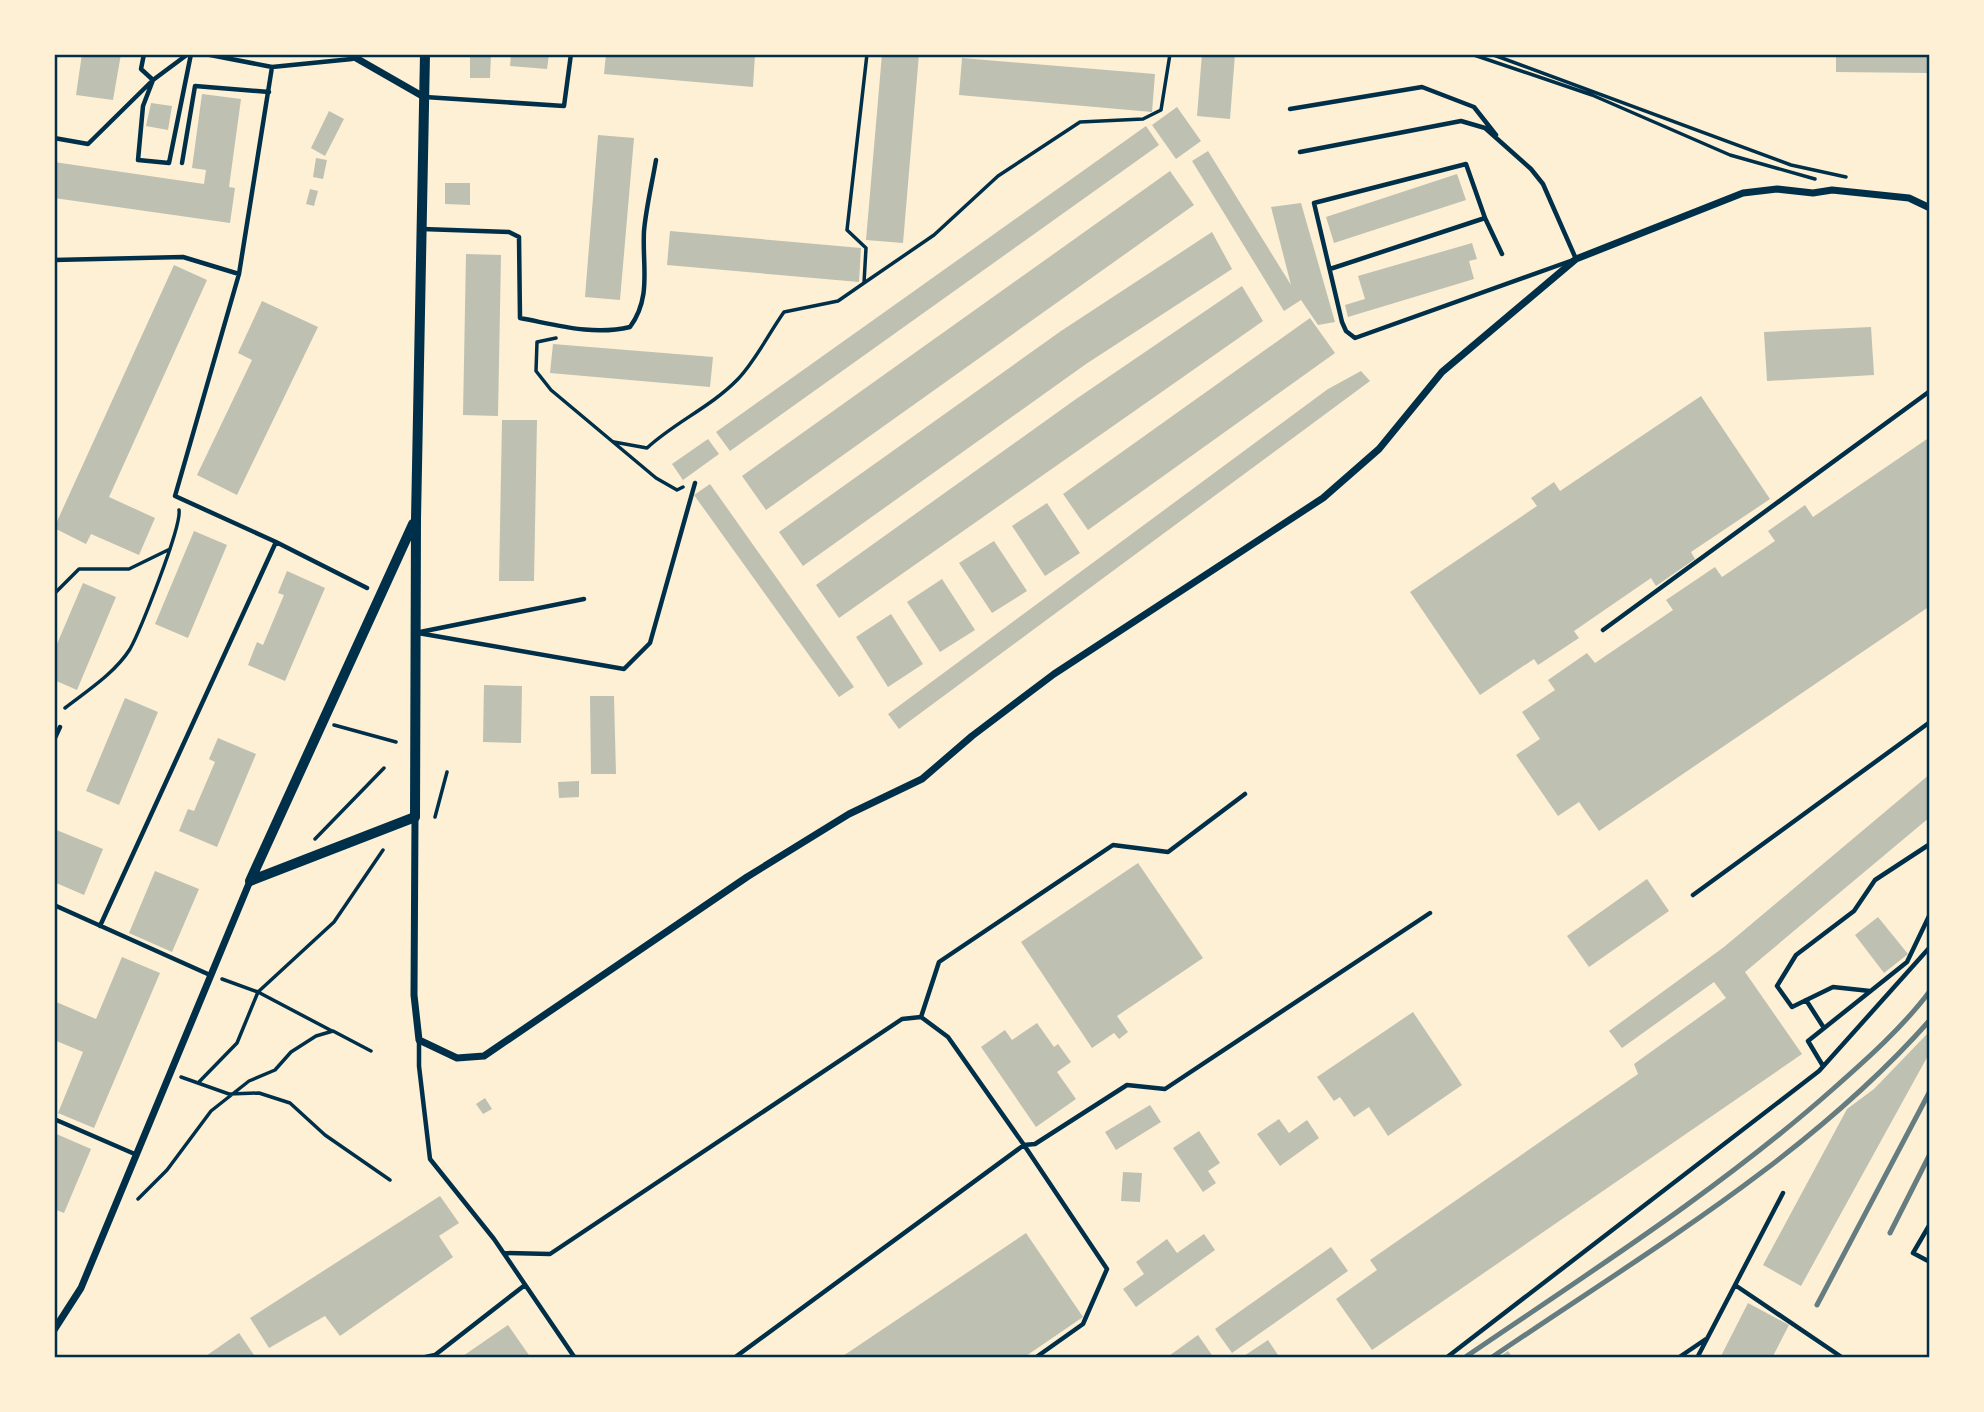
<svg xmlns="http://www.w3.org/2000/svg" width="1984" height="1412" font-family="Lora,serif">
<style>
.building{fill:#bec0b2}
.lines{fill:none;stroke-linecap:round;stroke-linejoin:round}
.path{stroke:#003049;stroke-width:3.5}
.service{stroke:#003049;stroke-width:4.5}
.minor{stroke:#003049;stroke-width:7}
.tertiary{stroke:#003049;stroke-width:10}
.rail{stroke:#657d81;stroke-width:5}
.neatline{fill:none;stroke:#003049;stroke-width:2.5}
</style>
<rect width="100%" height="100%" fill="#fdf0d5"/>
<!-- building -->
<path class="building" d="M82,54H121L113,100L76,95Z
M470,54H491L490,78H470Z
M511,54H549L547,69L510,66Z
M606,54H755L753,87L604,74Z
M882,54H919L903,243L866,240Z
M1202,54H1235L1230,119L1197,116Z
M1836,54H1929V73L1836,72Z
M962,58L1155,74L1152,112L959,95Z
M202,94L241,99L229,187L235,188L230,223L54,198V162L204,184L206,170L192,168Z
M151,103L172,106L168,130L146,126Z
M1177,107L1201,141L1176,159L1152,125Z
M329,111L344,119L325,156L311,148Z
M1146,126L1159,145L730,451L716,432Z
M598,135L634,138L620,300L585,297Z
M1208,151L1291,285L1271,207L1301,203L1335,322L1318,325L1301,300L1284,311L1192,161Z
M316,158L327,160L323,179L313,177Z
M1170,171L1194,205L766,510L742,476Z
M1457,174L1466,200L1334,243L1326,217Z
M445,183H470V205L445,204Z
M310,189L318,191L314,206L306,204Z
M670,231L861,248L859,282L667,265Z
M1212,232L1232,269L1086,364L803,566L779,532L1061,331Z
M1472,243L1477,259L1469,261L1474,279L1348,317L1345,305L1365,299L1358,276Z
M466,254L501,255L498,416L463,415Z
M174,265L207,280L109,497L155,518L139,555L91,534L86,544L54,528Z
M1242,286L1263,321L839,618L816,585L1076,399Z
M262,301L318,327L237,495L197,475L252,360L238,353Z
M1310,318L1335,353L1088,530L1063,494Z
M1871,327L1874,375L1767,381L1764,332Z
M553,344L713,357L710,387L550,373Z
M1361,371L1370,381L899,729L888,714L1328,389Z
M1701,396L1770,499L1691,552L1695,559L1656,586L1651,578L1574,631L1579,638L1538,665L1534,659L1480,695L1410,592L1537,506L1531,498L1554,482L1560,491Z
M502,420H537L534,581H499Z
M1930,437V606L1599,831L1579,802L1558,816L1516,755L1540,739L1522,712L1555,690L1548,680L1587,653L1595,663L1673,610L1666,600L1715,567L1722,577L1775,541L1768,531L1805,505L1813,517Z
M708,439L719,454L683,480L672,464Z
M710,484L854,687L839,697L694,495Z
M1047,503L1080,553L1045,576L1012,526Z
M194,531L227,545L188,638L155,624Z
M994,541L1027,591L992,613L959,563Z
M287,571L325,588L285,681L248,665L257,642L263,645L284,595L278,593Z
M942,579L975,630L940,652L907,602Z
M83,583L116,597L77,690L54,680V651Z
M891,614L923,664L888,687L856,637Z
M484,685L522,686L521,743L483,742Z
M590,696H614L616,774H591Z
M125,698L158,712L119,805L86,791Z
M218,738L256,754L217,847L179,831L188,809L194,811L215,762L209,759Z
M1930,774V817L1745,972L1802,1054L1372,1350L1336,1299L1377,1270L1370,1260L1638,1074L1634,1064L1726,998L1714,982L1622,1048L1609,1031L1724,947Z
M579,781V797L559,798L558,782Z
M54,829L103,849L84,895L54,882Z
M1138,863L1203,958L1117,1016L1128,1032L1119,1039L1114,1033L1092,1048L1021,942Z
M155,871L199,889L172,952L129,933Z
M1647,879L1669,911L1589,967L1567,936Z
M1878,917L1908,954L1884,973L1855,935Z
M122,957L160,973L94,1128L58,1113L83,1052L54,1040V1001L96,1019Z
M1413,1012L1462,1085L1388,1136L1369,1107L1354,1117L1340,1097L1334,1101L1317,1077Z
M1037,1023L1054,1047L1058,1044L1071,1062L1057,1072L1076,1099L1036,1127L981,1047L1005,1030L1012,1040Z
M1930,1031V1052L1801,1286L1763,1265L1847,1109L1874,1089Z
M485,1098L492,1109L483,1114L476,1104Z
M1150,1105L1161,1122L1116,1150L1105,1132Z
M1279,1119L1289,1133L1307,1120L1319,1138L1280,1166L1257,1134Z
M1199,1131L1220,1163L1208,1171L1216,1183L1203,1192L1173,1148Z
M54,1133L91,1149L64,1213L54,1209Z
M1123,1172L1142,1173L1140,1202L1121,1201Z
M440,1196L459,1223L439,1236L453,1257L340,1336L325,1316L269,1348L250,1318Z
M1026,1233L1083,1317L1023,1358H840Z
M1204,1234L1215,1250L1136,1307L1123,1289L1144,1274L1136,1262L1167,1239L1177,1253Z
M1331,1247L1348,1271L1232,1353L1215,1329Z
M1748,1303L1789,1325L1772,1358H1720Z
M508,1325L531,1358H460Z
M239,1333L256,1358H203Z
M1198,1335L1214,1358H1166Z
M1268,1340L1280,1358H1241Z
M1508,1351L1513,1358H1498Z"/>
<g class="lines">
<!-- path -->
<path class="path" d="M1471,54L1592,95L1730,155L1815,179
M1491,54L1791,165L1846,177
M864,283L934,235L998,176L1080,122L1143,119L1161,110L1170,54
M556,338L537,342L536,371L551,390L656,478L677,490L683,487
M614,442L647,448C675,422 711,407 738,379C756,360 769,333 784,312L838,301L864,283L866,248L847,230L867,54
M54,594L79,569H129L170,549
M65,708C87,691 115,673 130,649C140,631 182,526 179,510
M334,725L396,742
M435,817L447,772
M315,839L384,768
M222,979L258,992L332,1031
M181,1077L229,1094L259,1093L290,1103L325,1135L390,1180
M198,1083L237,1043L258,992L334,922L383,850
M138,1199L167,1170L211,1111L249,1081L275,1070L291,1052L316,1036L333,1031L371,1051"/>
<!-- service -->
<path class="service" d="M144,54L141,69L153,80L143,106L138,160L169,163L191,54
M205,54L272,67L352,59
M425,97L564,106L571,54
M1290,109L1422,87L1474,107L1496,135
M54,138L88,144L153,80L188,54
M1300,152L1461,121L1485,128L1531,169L1543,184L1576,259L1355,338L1346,331L1342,322L1314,203L1466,164L1485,218L1330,269
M182,163L195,86L269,92
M1485,218L1502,254
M422,229L509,232L519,237L520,318C557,325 593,336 630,327C652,297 642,266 644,231C646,208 652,184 656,160
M54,260L183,257L239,274
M276,542L367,588
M1603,630L1930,391
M420,632L584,599
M418,633L624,669L650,643L695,483
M54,740L60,727
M1693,895L1930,722
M54,905L210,975
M100,926L276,542L175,496L239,274L272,67
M1870,991L1833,987L1792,1007L1777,986L1796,955L1854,911L1875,880L1930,844
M1806,1000L1824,1028
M921,1017L939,962L1113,845L1168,852L1245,794
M419,1041V1066L430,1159L494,1239L575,1358
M1823,1066L1808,1041L1907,962L1930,914
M54,1119L137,1155
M1930,1224L1913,1253L1930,1262
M504,1253L550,1254L902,1019L921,1017L948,1037L1024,1145L1035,1144L1127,1085L1165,1089L1430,913
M1735,1285L1843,1358
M421,1358L435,1355L525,1285
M734,1358L1024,1145L1107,1269L1083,1324L1035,1358
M1446,1358L1819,1071L1930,947
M1678,1358L1706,1339
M1697,1358L1783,1193"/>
<!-- minor -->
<path class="minor" d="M349,54L424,97
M415,817L414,995L419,1040L457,1058L484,1056L747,877L849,814L922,779L972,736L1054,674L1323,498L1379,449L1442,372L1576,259L1743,193L1777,189L1813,193L1832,190L1909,198L1930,208
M54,1330L81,1288L250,881"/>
<!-- tertiary -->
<path class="tertiary" d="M250,881L415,817L416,519L425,54
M250,881L413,524"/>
<!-- rail -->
<path class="rail" d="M1890,1233L1930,1154
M1817,1305L1930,1091
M1464,1358C1590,1272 1719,1190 1833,1089C1867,1059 1903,1027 1930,991
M1491,1358C1643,1254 1807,1159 1930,1020"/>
</g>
<!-- border -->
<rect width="1984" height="1412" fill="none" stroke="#fdf0d5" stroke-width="112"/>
<rect x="56" y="56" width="1872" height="1300" class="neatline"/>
</svg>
